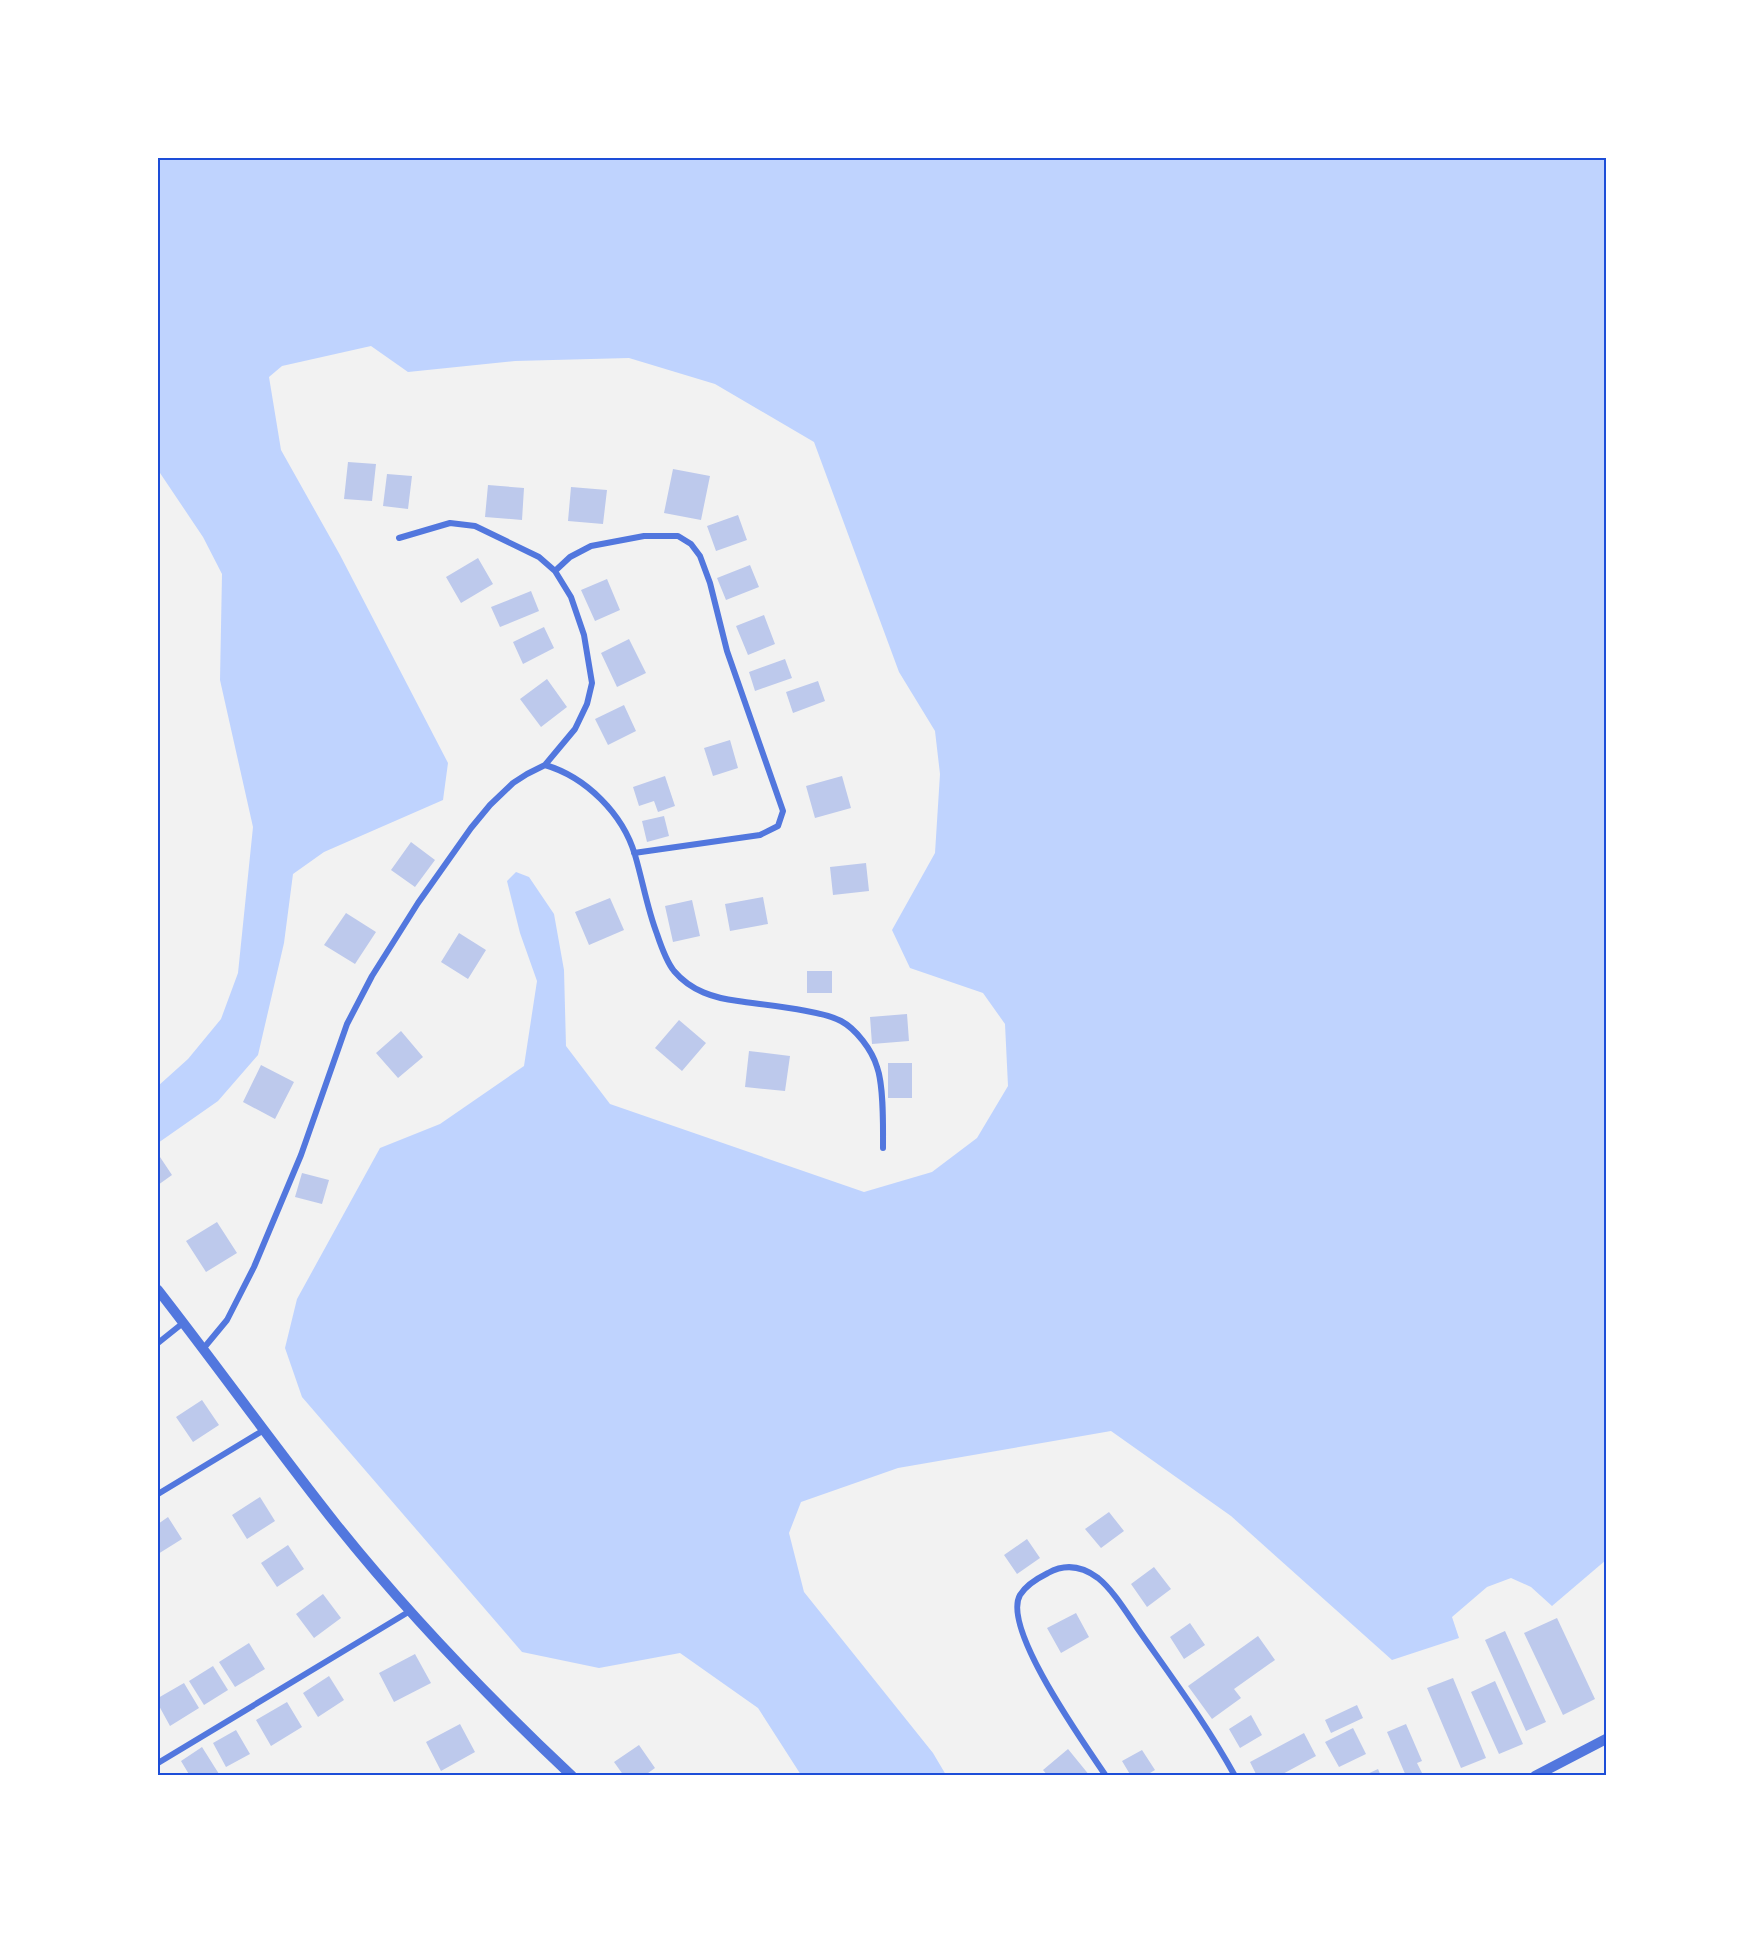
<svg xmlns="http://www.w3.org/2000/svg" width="1764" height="1933" font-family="'Golos Text',sans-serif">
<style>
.water{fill:#bfd3fe}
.building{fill:#bdc9ec}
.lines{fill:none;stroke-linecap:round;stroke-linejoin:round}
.minor{stroke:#5277de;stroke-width:6}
.tertiary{stroke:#5277de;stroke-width:10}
.neatline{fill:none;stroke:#1d4ed8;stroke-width:2}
</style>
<rect width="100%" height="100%" fill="#f2f2f2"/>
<!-- water -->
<path class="water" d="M158,158H1606V1560L1552,1606L1531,1587L1511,1578L1487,1587L1452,1617L1459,1638L1392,1660L1231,1516L1111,1431L898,1468L801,1502L789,1533L804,1592L933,1753L946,1775H801L758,1708L680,1653L599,1668L522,1652L302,1397L285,1348L297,1299L380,1148L440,1124L524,1066L537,981L520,933L507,881L516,872L529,877L554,914L564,970L566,1046L610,1104L864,1192L932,1172L977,1138L1008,1086L1005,1024L983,993L910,968L892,930L935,853L940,774L935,731L899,672L814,442L715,384L629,358L515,361L408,372L371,346L282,366L269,377L281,450L340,555L448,763L443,800L324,852L293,874L284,943L258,1055L218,1101L158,1143V1086L188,1059L221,1019L238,973L253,827L220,680L222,574L203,537L158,470Z"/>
<!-- building -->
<path class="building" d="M348,462L376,464L372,501L344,499Z
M673,469L710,476L701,520L664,513Z
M387,474L412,476L408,509L383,506Z
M488,485L524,488L522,520L485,517Z
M571,487L607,490L603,524L568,521Z
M738,515L747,540L716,551L707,526Z
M478,558L493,584L461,603L446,577Z
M750,565L759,587L726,600L717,578Z
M607,579L620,610L595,621L581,590Z
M531,591L539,611L500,627L491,607Z
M764,615L775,644L748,655L736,626Z
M544,627L554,648L523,664L513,642Z
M629,639L646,673L617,687L601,653Z
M785,659L792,678L755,691L749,672Z
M547,679L567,707L541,727L520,699Z
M818,681L825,701L793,713L786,692Z
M624,705L636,731L608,745L595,719Z
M730,740L738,768L713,776L704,748Z
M665,776L675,806L658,812L654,801L639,806L633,787Z
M842,776L851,808L815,818L806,786Z
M664,816L669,836L647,842L642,821Z
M411,842L435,860L415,887L391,870Z
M866,863L869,891L833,895L830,867Z
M763,897L768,924L730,931L725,904Z
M610,898L624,930L589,945L575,912Z
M692,900L700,936L673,942L665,906Z
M346,913L376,932L355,964L324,945Z
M459,933L486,950L468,979L441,962Z
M807,971H832V993H807Z
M907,1014L909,1041L872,1044L870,1017Z
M679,1020L706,1043L682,1071L655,1048Z
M401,1031L423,1057L398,1078L376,1053Z
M749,1051L790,1056L785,1091L745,1087Z
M888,1063H912V1098H888Z
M261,1065L294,1082L275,1119L243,1102Z
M158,1154L172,1175L158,1185Z
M302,1173L329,1180L322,1204L295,1197Z
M217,1222L237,1253L206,1272L186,1241Z
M202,1400L219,1425L193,1442L176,1417Z
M260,1497L275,1521L247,1539L232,1515Z
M1109,1512L1124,1531L1101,1548L1085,1529Z
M168,1517L182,1539L158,1554V1524Z
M1027,1539L1040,1558L1017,1574L1004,1555Z
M288,1545L304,1569L277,1587L261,1563Z
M1154,1567L1171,1589L1147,1607L1131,1584Z
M323,1594L341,1618L314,1638L296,1614Z
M1076,1613L1089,1637L1061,1653L1047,1628Z
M1557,1618L1595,1699L1563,1715L1524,1633Z
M1190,1623L1205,1645L1184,1659L1170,1637Z
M1505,1631L1546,1722L1526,1731L1485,1640Z
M1258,1636L1275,1660L1234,1689L1241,1698L1212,1719L1188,1686Z
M249,1643L265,1669L235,1687L219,1662Z
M415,1654L431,1683L394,1702L379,1673Z
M213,1666L228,1690L204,1705L189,1681Z
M329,1676L344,1700L318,1717L303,1693Z
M1453,1678L1486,1758L1461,1768L1427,1688Z
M1495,1681L1523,1744L1499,1754L1471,1692Z
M184,1683L199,1708L170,1726L158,1704V1698Z
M287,1702L302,1727L271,1746L256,1720Z
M1357,1705L1363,1718L1331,1733L1325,1720Z
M1251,1715L1262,1735L1240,1748L1229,1729Z
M460,1724L475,1752L441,1771L426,1742Z
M1406,1724L1422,1761L1417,1763L1422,1773L1416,1776H1406L1387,1732Z
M1353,1728L1366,1754L1339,1767L1325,1742Z
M236,1730L250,1754L226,1767L213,1743Z
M1304,1733L1316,1756L1279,1776H1257L1250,1762Z
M639,1745L655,1768L644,1776H624L614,1762Z
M202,1747L219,1774L218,1776H190L181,1761Z
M1068,1749L1090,1776H1048L1043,1770Z
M1142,1750L1155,1770L1145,1776H1131L1122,1761Z
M1378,1769L1381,1776H1363Z"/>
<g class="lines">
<!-- minor -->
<path class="minor" d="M555,571L570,557L591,546L644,536H678L691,544L700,556L710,583L727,651L783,811L778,826L760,835L634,853
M545,765C586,777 623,814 635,855C643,882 647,908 657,934C661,946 666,961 674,971C691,991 714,998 738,1001C763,1005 821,1010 841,1021C856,1029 872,1050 877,1067C884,1086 883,1127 883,1148
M158,1343L183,1323
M203,1349L227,1320L254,1267L301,1155L347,1024L372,976L418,903L471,828L490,805L513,783L527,774L545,765L575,729L587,704L592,683L584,635L571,597L555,571L539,557L475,526L450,523L399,538
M158,1494L264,1430
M158,1763L410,1611
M1106,1776C1086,1746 1001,1628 1020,1595C1026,1585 1038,1578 1048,1573C1066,1563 1082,1566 1098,1578C1114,1591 1128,1615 1140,1632C1173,1679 1207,1725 1235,1776"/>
<!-- tertiary -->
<path class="tertiary" d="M158,1290C218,1367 275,1447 336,1524C408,1614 488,1697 572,1776
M1535,1776L1606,1739"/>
</g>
<!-- border -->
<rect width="1764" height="1933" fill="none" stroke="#ffffff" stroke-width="318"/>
<rect x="159" y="159" width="1446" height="1615" class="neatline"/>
</svg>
